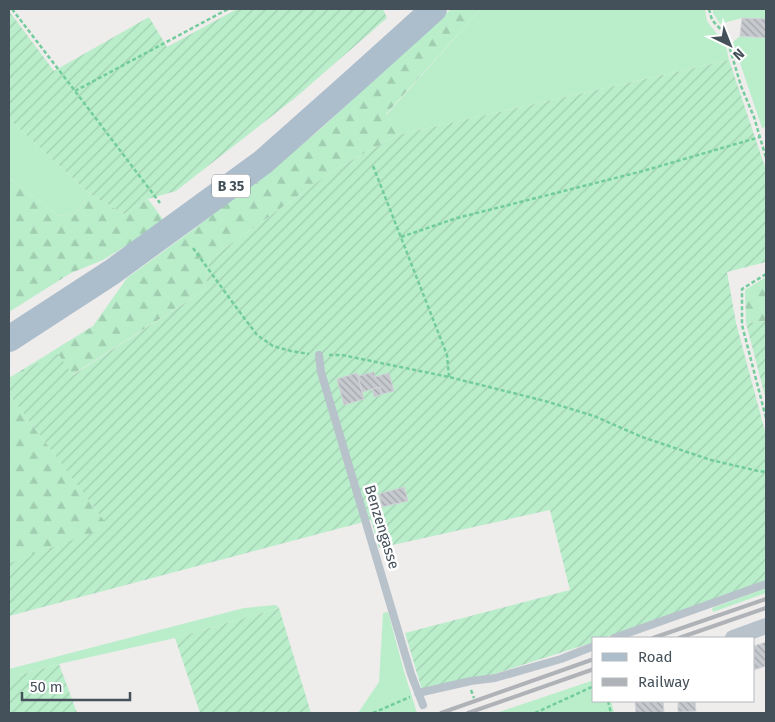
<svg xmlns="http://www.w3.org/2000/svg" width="775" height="722" font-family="'Fira Sans',sans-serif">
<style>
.grass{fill:#baeecb}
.forest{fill:url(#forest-firs)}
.garden{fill:url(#garden-furrows)}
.building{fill:url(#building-back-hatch);stroke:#d0d3d8}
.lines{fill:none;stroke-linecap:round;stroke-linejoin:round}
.path{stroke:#72cc9b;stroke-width:2.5;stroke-dasharray:4 2.5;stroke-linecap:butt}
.service{stroke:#b8c2ca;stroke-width:8}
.minor{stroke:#b8c2ca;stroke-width:16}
.primary{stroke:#acbdcc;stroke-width:26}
.rail{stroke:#afb2b7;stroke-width:4}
.labels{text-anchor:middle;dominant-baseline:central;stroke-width:5;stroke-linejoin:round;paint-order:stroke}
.shield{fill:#fff;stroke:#7d858c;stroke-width:1}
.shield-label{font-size:14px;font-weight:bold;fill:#45515a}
.street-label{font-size:15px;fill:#45515a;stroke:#fff}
</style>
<defs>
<pattern id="forest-firs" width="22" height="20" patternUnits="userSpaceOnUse" patternTransform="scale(1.25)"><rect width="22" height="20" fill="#baeecb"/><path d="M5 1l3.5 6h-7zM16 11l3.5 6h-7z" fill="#a1ceb1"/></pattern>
<pattern id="garden-furrows" width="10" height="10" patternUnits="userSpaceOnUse" patternTransform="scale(1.25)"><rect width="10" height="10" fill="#baeecb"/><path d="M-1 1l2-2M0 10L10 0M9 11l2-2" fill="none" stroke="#a1ceb1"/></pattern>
<pattern id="building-back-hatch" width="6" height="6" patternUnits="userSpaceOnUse" patternTransform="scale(1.25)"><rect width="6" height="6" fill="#c6cacf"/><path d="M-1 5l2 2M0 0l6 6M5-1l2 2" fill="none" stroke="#a3a6ab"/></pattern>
</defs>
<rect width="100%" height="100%" fill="#efecec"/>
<!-- grass -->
<path class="grass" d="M481,9H705L707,21L726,46L729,60L398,135L386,115Z
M713,9H766V19L742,18L720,24L713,13Z
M740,36L766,38V127L762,128L736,51L733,42Z
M9,119L90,194L75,214L59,216L9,178Z
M766,588V593L713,612L712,608Z
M276,605L279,608L175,638L59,664L9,678V669L244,608Z
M388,612L404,671L417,713H358L379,682L383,613Z
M594,680V701H611L614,713H496Z"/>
<!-- forest -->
<path class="forest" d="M451,9H481L386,114L398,135L334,170L210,259L205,290L72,375L56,352L9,381V378L93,326L127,278L194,229L316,133Z
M9,178L59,216L75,214L90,194L124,214L148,199L165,222L103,260L71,273L9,312Z
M766,277V321L746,323L745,290Z
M9,394L110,528L9,563Z"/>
<!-- garden -->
<path class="garden" d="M237,9H383L387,18L295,98L176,191L148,199L124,214L90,194L9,119V11L54,71L149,17L167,47Z
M729,60L766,170V262L727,272L736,323L766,435V581L603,638H594V642L494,674L470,678L422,690L405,633L570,590L550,510L379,548L371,520L9,616V563L109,527L9,394V381L56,351L73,375L205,290L210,259L334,170L398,135Z
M766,321V400L746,323Z
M279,608L311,713H200L175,638Z
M59,664L77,713H9V678Z"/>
<!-- building -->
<path class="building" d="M742,18L766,19V38L740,36Z
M374,372L375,377L389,373L394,391L382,394L380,387L362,392L358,376Z
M357,373L364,399L344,405L337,379Z
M380,387L382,394L374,397L372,389Z
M404,487L408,501L382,507L379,494Z
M766,642V666L754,670V646Z
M635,701H663L664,713H636Z
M678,701H695L696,711L678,712Z"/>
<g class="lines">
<!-- path -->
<path class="path" d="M12,9L75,91L160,203
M709,9L712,20L724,33L730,49L741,86L754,117L766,158
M75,91L228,9
M373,166L447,355L449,377
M401,237L457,218L643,171L760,137
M193,248L230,299L257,335L273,346L291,351L309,354
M766,274L742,289V325L766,418
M329,355H342L449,377L545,401L594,416L642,437L711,460L758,471L766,472
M471,690L474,698
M608,701L611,713
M373,713L410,697
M535,713L594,686"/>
<!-- service -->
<path class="service" d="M319,355L321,372L411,674L423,705
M614,638L766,584
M418,693L471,681L495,678L561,659L594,646"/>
<!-- minor -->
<path class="minor" d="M733,638L766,626"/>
<!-- primary -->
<path class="primary" d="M9,339L112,272L263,162L352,83L434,9"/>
<!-- rail -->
<path class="rail" d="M653,638L766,599
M679,638L766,608
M441,713L594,659
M468,713L594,669"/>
</g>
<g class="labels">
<!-- shield labels -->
<rect class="shield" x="212" y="174.5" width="38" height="23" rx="4"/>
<g class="shield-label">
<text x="231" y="186">B 35</text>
</g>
<!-- street labels -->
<g class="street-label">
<text transform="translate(382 527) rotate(73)">Benzengasse</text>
</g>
</g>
<!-- border -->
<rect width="775" height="722" fill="none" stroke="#45515a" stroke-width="20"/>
<!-- legend -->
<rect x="592" y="637" width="162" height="65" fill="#ffffff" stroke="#b5b9bd"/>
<rect x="602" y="653" width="25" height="8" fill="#acbdcc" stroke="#b5b9bd"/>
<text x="638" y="662" font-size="15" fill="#45515a">Road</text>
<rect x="602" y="678" width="25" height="8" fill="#afb2b7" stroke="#b5b9bd"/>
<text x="638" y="687" font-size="15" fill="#45515a">Railway</text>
<!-- north arrow -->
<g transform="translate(730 45) rotate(137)" stroke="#ffffff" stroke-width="4" paint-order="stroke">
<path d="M0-4L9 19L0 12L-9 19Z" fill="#45515a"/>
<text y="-8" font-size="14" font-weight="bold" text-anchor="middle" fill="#45515a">N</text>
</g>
<!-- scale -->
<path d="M22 692v8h108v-8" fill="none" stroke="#45515a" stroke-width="2.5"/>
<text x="30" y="692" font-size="15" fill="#45515a" stroke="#ffffff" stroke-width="4" paint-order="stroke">50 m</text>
</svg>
